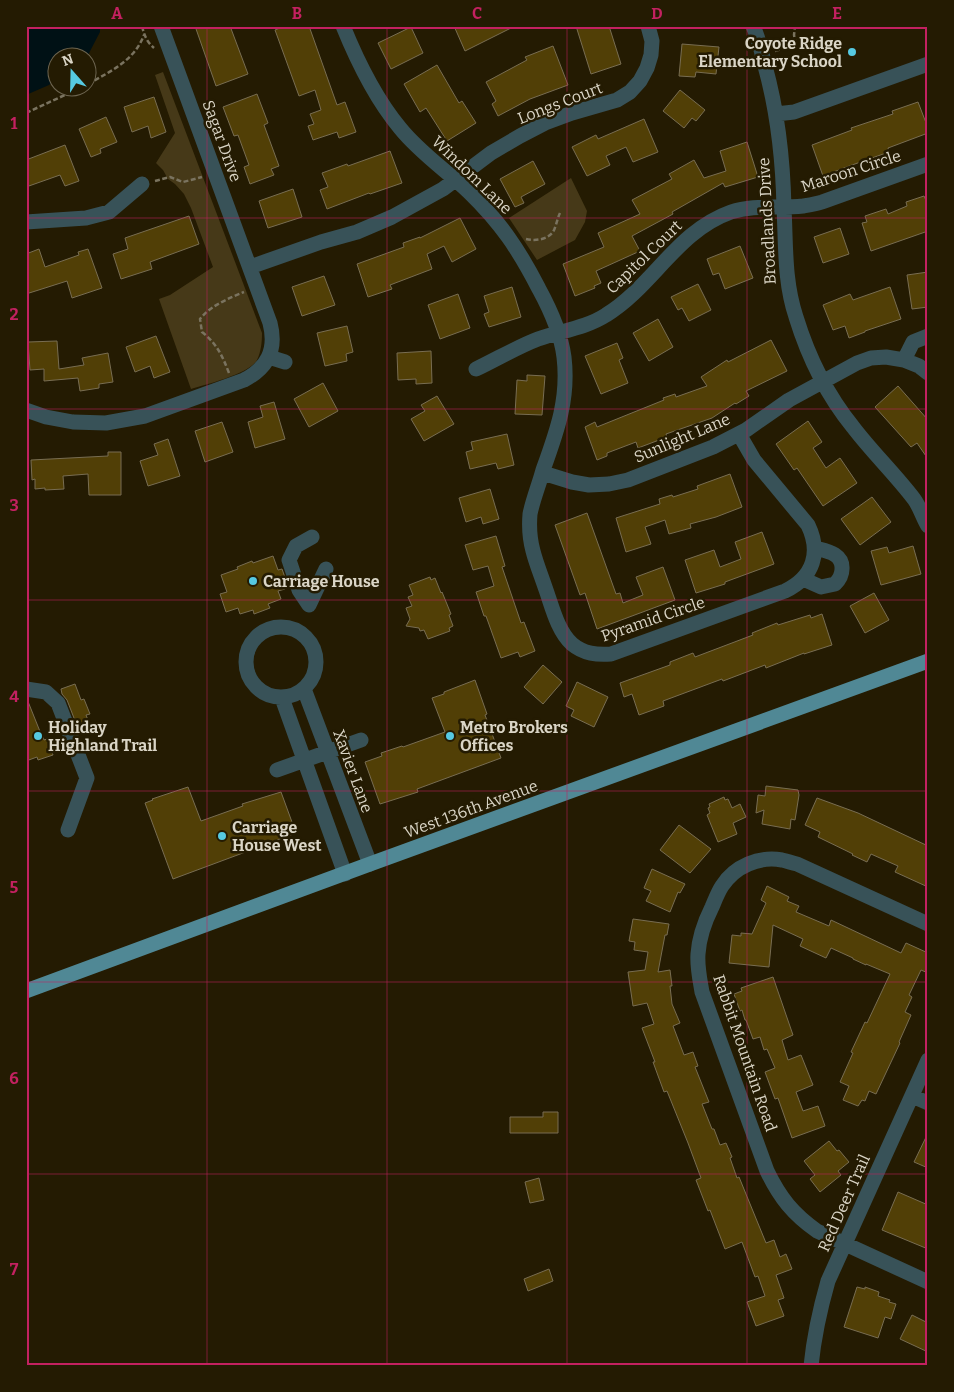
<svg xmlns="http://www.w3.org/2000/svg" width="954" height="1392" font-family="Bitter,serif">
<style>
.green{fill:#463918}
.water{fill:#001115}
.building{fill:#513f06;stroke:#786d52}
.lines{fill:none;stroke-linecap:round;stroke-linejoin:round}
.path{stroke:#7a735f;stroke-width:2.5;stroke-dasharray:5 2.5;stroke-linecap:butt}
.minor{stroke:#385258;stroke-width:15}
.major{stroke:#508895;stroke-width:15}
.grid{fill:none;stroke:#c32160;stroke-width:1;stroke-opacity:0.55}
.poi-dot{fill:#56c9e1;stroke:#241b02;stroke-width:2}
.labels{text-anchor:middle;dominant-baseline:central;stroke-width:5;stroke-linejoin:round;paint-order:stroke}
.poi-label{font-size:16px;font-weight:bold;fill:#dad5c6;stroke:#241b02;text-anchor:start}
.street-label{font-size:16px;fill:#dad5c6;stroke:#241b02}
.neatline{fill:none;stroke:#c32160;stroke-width:2}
.grid-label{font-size:16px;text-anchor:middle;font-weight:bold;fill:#c32160}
</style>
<rect width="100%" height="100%" fill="#241b02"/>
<!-- green -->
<path class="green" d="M163,72L262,333C262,342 261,352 257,360C249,374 207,384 191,389L159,299L170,295L213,267L191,208L184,194L175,184L168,179L163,170L156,163L175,133L155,75Z
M571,178L587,211L585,222L575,240L537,260L509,218Z"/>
<!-- water -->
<path class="water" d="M26,26H100V32L87,57L58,58L57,78L49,85L26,95Z"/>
<!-- building -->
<path class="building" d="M195,26H230L248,74L216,86Z
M285,26H309L337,105L345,102L356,132L339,138L337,132L313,140L308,126L314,124L310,114L321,110L315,90L299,96L275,30Z
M454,26H515L465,51Z
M576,26H609L621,64L591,74Z
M411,27L423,53L391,69L378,43Z
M682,44L719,47L716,74L696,72L695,77L679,76Z
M553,46L568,85L530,99L498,116L492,104L496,101L486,82L527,60L525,57Z
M437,65L459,103L462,101L476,123L447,141L426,108L420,112L404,84Z
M680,90L705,110L696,121L692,118L684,128L663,111Z
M257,94L268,123L264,125L279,166L271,169L274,175L250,184L244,167L249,165L238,135L234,136L223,107Z
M154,97L166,132L151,138L148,126L132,132L124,107Z
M918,102L928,128V133L888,148L889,152L852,165L823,176L812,145L852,130L851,128L893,114L892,111Z
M106,117L117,142L100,149L101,153L91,157L79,129Z
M644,119L658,152L633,162L626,147L606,156L610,165L587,176L572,147L596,135L598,139Z
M747,142L758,177L725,187L723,183L672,212L673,214L632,236L640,251L596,271L601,283L594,286L595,288L575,296L563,264L604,247L598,233L640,214L632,200L672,179L669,174L694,160L704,178L726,171L720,151Z
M65,145L79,181L65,186L60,175L26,187V160Z
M390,151L402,183L370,194L369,193L327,209L320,190L328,187L322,173L347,164L348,166Z
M533,161L545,184L521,197L524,203L515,207L500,179Z
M293,189L302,217L268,228L259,201Z
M924,196L928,205V231L871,251L862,223L867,222L865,216L886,209L888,214L907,206L906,202Z
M189,216L199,244L150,262L152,269L121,279L113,254L128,249L125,238Z
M460,218L476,249L452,262L444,246L427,254L432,269L390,285L392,289L368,297L357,264L404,247L403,243L420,237V238Z
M840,228L849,254L823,263L814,237Z
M740,246L753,278L725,289L719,273L713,275L707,259Z
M39,249L45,267L79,255L78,252L88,249L102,288L72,298L67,281L26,294V254Z
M928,272V307L912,309L907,275Z
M324,276L335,305L302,316L292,287Z
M698,284L711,310L689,321L682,308L678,310L671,297Z
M512,287L521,317L489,327L484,314L489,312L484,296Z
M890,287L901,319L865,331V332L849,338L845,326L833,330L823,305L850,294L853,300Z
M458,294L470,328L440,339L428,305Z
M658,319L673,347L649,361L633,333Z
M347,326L353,352L346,354L347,361L325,366L317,333Z
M156,336L170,372L154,378L150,366L135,372L126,347Z
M771,340L787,371L746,391L749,396L736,404L735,403L712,418L666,434L667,437L638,448L636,442L607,453V456L597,460L585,427L595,422L597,427L664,400L663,398L675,394L676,397L707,386L701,377L727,360L728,362Z
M57,341L59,369L84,365L82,358L108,353L113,382L99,384V388L80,391L78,378L44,381V369L30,370L28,342Z
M617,343L623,358L619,360L628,383L601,394L585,356Z
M431,351L432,383L416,384V379L398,380L397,353Z
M527,375L545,376L542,415L515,414L517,380L527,381Z
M323,383L338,411L309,427L294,399Z
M898,386L928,420V459L917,443L911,447L875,407Z
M437,396L454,424L424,441L411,419L425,411L421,405Z
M274,402L285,439L255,448L248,422L263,417L260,406Z
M808,421L822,442L813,448L826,468L840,458L857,483L823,506L797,468L794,470L776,444Z
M222,422L233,452L205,462L195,431Z
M507,434L514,465L498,469L496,463L470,469L466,452L473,450L471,442Z
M168,439L180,476L148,486L140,461L158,455L154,444Z
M108,452H121V495H89L88,474L63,476L64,489L45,490V488L35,489V479L32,480L31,460L108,456Z
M730,474L742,507L716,517L690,524L691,528L669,534L665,520L645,527L651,544L626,552L616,518L660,504L659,499L672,495L673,497L698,489L697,486Z
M490,489L499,519L483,524L481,517L466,522L459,498Z
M872,497L891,522L860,545L841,519Z
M587,513L616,594L620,593L623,603L643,595L636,577L663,567L675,600L597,629L585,593L580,595L555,525Z
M762,532L774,564L725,582V584L696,593L685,560L714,550L720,567L741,559L735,542Z
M496,536L505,566L502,567L521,623L524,622L535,651L520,657L518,652L501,658L486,616H484L476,592L494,586L488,566L473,570L465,545Z
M913,546L921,574L881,585L871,551L887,547L889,553Z
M273,556L278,570L282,569L288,586L285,587V589L278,591L281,599L268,604L270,608L254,614L253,610L240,614L238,608L226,612L220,594L227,592L221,575L238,569L237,567L252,561L253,563Z
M430,577L431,580L435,578L441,593L442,592L451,614L449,615L453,626L449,628L450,631L428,639L424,630L420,631L419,628L406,626L410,619L406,608L412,606L408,597L413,595L409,585Z
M874,593L889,620L865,633L850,606Z
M822,614L832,645L804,654V653L766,668L765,665L723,681L722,679L663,701L664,706L639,715L632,694L624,697L620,683L670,665V662L693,653L695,657L753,635L752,633L777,623L778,625L810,615L811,618Z
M543,665L562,682L543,704L524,687Z
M475,680L487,714L485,715L501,758L417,789L418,792L380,804L365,762L382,756L381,753L402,746L403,747L445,732L432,698L444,694V692Z
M577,682L608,697L594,727L571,716L574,710L566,706Z
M75,684L81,700L84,699L90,714L86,715L91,728L79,731L67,700L62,694L61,689Z
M26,699H27L41,734L42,733L44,740L47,739L53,755L38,760L37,757L26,761Z
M766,786L798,790L799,795L795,820L791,819L790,829L762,824L764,810L756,813L758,795L765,796Z
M188,787L201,821L243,806L242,804L281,792L296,833L277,840L278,843L260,849L259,847L173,879L145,803L153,800L152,799Z
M724,797L725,800L728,799L732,808L740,804L746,817L733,823L737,834L718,842L707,815L710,813L708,808L710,807L709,804Z
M817,798L858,813L928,846V887L895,872L898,866L871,854L867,862L852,855L853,854L818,837L820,832L805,825Z
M679,825L711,849L690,873L660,850Z
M652,869L685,884L680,893L678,892L670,912L646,901L651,891L644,888Z
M767,886L789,897L787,901L799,906L796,912L829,926L831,920L901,953L906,943L928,953V973L921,970L909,995L912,997L905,1012L911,1015L899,1042L900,1043L876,1094L869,1091L865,1101L862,1100L858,1106L843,1100L849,1086L840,1082L853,1053L851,1052L865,1022L867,1023L890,974L866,964V965L853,959V958L831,948L826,958L800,946L803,939L773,925L769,967L729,963L732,935L741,936V933L752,934L766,903L761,900Z
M633,919L669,924L667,935H665L658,972L670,970L672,986H670L672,1004L680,1023L673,1026L684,1055L693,1052L698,1066L695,1067L709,1102L702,1104L712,1129H714L720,1145L726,1143L732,1157L730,1158L737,1178L739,1177L766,1243L774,1240L780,1257L786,1254L792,1269L776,1275L784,1298L778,1300L784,1316L756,1326L747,1302L765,1296L758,1276L755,1277L742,1242L725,1249L710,1210L708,1211L696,1180L701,1178L688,1143L667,1091L664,1092L653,1062H655L642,1028L654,1024L647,1003L633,1006L628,972L645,970L648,952L634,950L635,942L629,941Z
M773,977L793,1035L782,1040L788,1060L801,1055L813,1085L796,1092L803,1111L818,1106L825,1126L792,1138L778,1098L775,1099L765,1072L775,1068L767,1049L764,1050L760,1037L753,1039L746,1020H745L742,1010L740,1011L734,994L742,991L741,988Z
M543,1112H558V1133H510V1117H543Z
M928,1133V1168L914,1162Z
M829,1141L837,1151L839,1150L849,1162L838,1171L841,1175L820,1192L810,1179L815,1175L804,1161Z
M539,1178L544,1200L530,1203L525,1182Z
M898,1192L928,1205V1249L882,1230Z
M549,1269L553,1281L528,1291L524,1279Z
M857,1287L865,1289V1287L879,1292L878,1296L890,1300L889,1302L896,1304L891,1319L885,1317L878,1338L844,1327Z
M912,1315L928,1323V1352L900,1339Z"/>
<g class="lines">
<!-- path -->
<path class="path" d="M142,26C144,35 147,42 154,48
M775,51L796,45L794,35L795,26
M88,84C111,71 134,61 144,35
M26,113L80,88
M155,181L170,177L183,182L202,177
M526,239C535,241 547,240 553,232C556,227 557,219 560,213
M229,373C222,355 217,344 202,332L200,319C210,306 229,298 244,292"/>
<!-- minor -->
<path class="minor" d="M343,26C358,63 375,98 400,128C420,153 446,170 469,192C501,223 519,250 539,289C551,311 561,333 564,357C569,399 557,431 543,470C539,485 533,499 530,514C529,526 530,540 533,551C536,563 541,575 545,587C552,606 557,630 572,644C584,654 597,655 611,654L785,591C814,577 821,552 808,525L754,460L739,434
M753,26C759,39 762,53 765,66C778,113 783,160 784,208C786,245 784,281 796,317C808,356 827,395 853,427C872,452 895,474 914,499C920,507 923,518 928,526
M776,114L794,112L928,64
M26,222L86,218L109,212L142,184
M250,267L321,242L357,232L392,217L443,189L491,153L520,136L545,123L572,113L617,100L630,92L640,81L647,68L651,55L652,41L648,26
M269,357L285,362
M904,360L913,342L928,336
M476,369C497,359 517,347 538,339C560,331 586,328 606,315C653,286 677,231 731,212C755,204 779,209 803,206C809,205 816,204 822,202L928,164
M26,410L46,417L73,422L106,423L145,416L244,380C267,368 277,350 270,323L161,26
M543,473L572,482L589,485L609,484L628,480L713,447L746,430L789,400L857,363L871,358L886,357L904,360L919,366L928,373
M803,579L821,587L835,584C840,579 842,575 842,569C843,553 826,551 815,548
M309,605L299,590L289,560L296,546L312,537
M309,605L326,569
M246 662a35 35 0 1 1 70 0a35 35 0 1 1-70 0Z
M26,689L46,692L58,703L87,778L68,830
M304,689L370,864
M282,698L345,874
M277,770L361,740
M928,924L797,864C792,863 787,861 782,860C759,856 735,866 722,886C718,892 715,900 712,907C705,921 699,938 698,954C697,967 700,980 702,992L767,1171C780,1198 793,1214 817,1231L928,1282
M912,1096L928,1103
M811,1366C814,1336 820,1309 828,1281L928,1060"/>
<!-- major -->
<path class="major" d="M26,991L370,864L928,661"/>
</g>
<!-- grid -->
<path class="grid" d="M207,26V1366M387,26V1366M567,26V1366M747,26V1366M26,218H928M26,409H928M26,600H928M26,791H928M26,982H928M26,1174H928"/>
<!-- markers -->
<g class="poi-dot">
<circle cx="852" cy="52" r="5"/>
<circle cx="253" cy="581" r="5"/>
<circle cx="38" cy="736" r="5"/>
<circle cx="450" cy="736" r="5"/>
<circle cx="222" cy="836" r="5"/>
</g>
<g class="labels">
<!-- poi labels -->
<g class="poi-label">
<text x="842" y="43" text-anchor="end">Coyote Ridge<tspan x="842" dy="18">Elementary School</tspan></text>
<text x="263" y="581">Carriage House</text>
<text x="48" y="727">Holiday<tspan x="48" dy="18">Highland Trail</tspan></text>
<text x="460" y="727">Metro Brokers<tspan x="460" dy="18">Offices</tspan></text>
<text x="232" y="827">Carriage<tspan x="232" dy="18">House West</tspan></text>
</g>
<!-- street labels -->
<g class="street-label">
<text transform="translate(560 103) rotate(-21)">Longs Court</text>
<text transform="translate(222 141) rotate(70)">Sagar Drive</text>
<text transform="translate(851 171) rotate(-18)">Maroon Circle</text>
<text transform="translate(472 175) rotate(44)">Windom Lane</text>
<text transform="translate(767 221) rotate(-93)">Broadlands Drive</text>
<text transform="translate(644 257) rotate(-44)">Capitol Court</text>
<text transform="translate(682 438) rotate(-23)">Sunlight Lane</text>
<text transform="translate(653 619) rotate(-19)">Pyramid Circle</text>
<text transform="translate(353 771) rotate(70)">Xavier Lane</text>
<text transform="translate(471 809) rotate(-20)">West 136th Avenue</text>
<text transform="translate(745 1053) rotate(71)">Rabbit Mountain Road</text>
<text transform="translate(844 1203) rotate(-66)">Red Deer Trail</text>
</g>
</g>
<!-- border -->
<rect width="954" height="1392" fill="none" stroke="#241b02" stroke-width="55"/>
<!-- north arrow -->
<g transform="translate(72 72) rotate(340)"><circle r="24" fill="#241b02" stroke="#6d6550"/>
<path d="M0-4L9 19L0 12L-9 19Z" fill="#56c9e1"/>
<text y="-8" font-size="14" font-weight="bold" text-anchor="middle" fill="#dad5c6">N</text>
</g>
<rect x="28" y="28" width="898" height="1336" class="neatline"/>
<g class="grid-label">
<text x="117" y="19">A</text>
<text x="297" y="19">B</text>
<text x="477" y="19">C</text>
<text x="657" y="19">D</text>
<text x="837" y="19">E</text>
<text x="14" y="129">1</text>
<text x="14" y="320">2</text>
<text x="14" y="511">3</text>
<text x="14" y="702">4</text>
<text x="14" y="893">5</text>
<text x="14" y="1084">6</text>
<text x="14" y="1275">7</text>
</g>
</svg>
